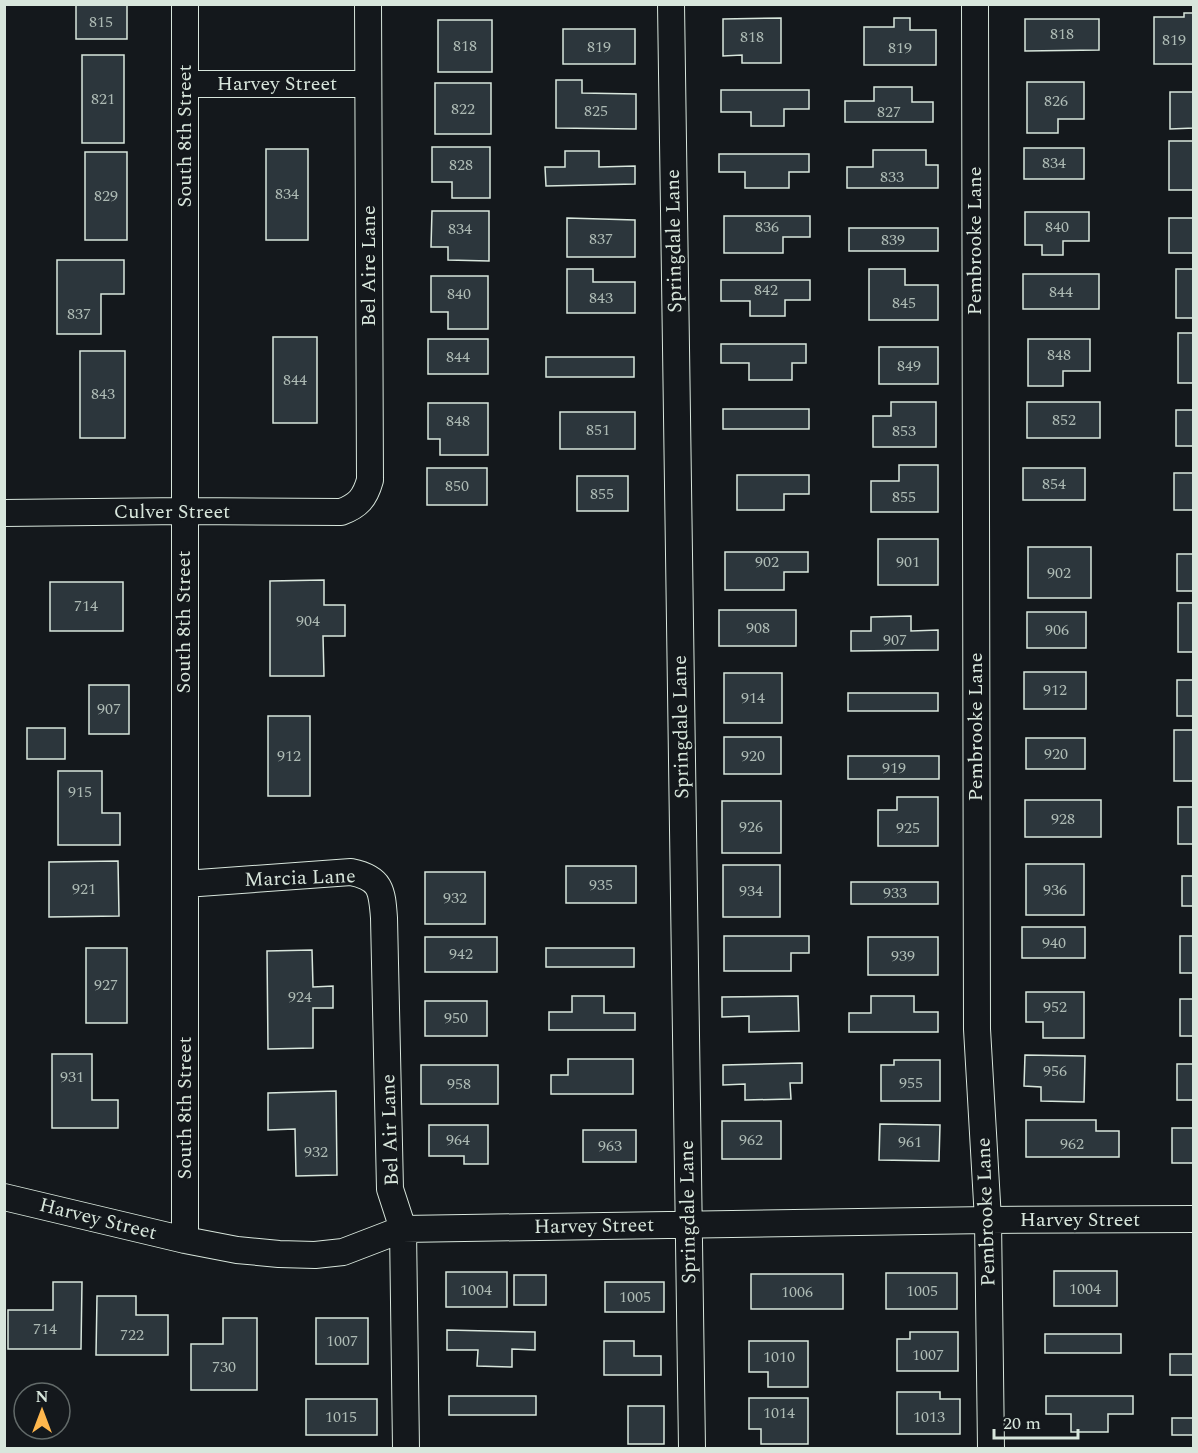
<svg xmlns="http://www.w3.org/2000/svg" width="1198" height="1453" font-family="Spectral,serif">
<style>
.building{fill:#2c363c;stroke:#d8e6dc;stroke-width:1.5}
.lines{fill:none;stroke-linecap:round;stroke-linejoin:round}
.street-casing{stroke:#d8e6dc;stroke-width:28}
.street{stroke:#14181c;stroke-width:26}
.labels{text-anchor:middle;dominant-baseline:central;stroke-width:4.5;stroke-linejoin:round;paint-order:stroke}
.number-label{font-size:16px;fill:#adbab4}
.street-label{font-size:20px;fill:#d8e6dc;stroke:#14181c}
</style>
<rect width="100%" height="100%" fill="#14181c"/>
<!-- building -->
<path class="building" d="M76,4H127V39H76Z
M1184,13H1194V64H1154V17H1184Z
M781,18V63H742V55L723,56V19Z
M894,18H910V30H936V65H864V27H894Z
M1025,19H1099V50L1025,51Z
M438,20H492V72H438Z
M563,29H635V64H563Z
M82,55H124V143H82Z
M556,80H582V93L636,94V129L556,128Z
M1027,82H1084V119H1058V133H1027Z
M435,83H491V134H435Z
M874,87H912V102H933V122H845V101H874Z
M721,90H809V109H784V126H751V112H721Z
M1170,92H1194V128L1170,129Z
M1169,141H1194V190H1169Z
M432,147H490V198H452V182H432Z
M1024,148H1084V179H1024Z
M266,149H308V240H266Z
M873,150H926V165H938V188H847V167H873Z
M565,151H599V167L635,166V184L546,186L545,167H565Z
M85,152H127V240H85Z
M719,154H809V172H789V188H745V172H719Z
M432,211H489V261L448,260V247H431Z
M1025,212H1089V241H1063V255H1042V245H1025Z
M724,216H810V237H783V253H724Z
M567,218L635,220V257H567Z
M1169,218H1194V253H1169Z
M849,228H938V251H849Z
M57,260H124V294H101V334H57Z
M567,269H593V282H635V313H567Z
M869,269H905V285H938V320H869Z
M1176,269H1194V318H1176Z
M1023,274H1099V309H1023Z
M431,276H488V329H448V312H431Z
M721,280H810V300H785V316H750V301H721Z
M1178,333H1194V383H1178Z
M273,337H317V423H273Z
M428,339H488V374H428Z
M1028,339H1090V371H1063V386H1028Z
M721,344H806V363H792V380H749V363H721Z
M879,347H938V384H879Z
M80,351H125V438H80Z
M546,357H634V377H546Z
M891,402H936V447H873V416H891Z
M1027,402H1100V438H1027Z
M428,403H488V455H440V439H428Z
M723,409H809V429H723Z
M1176,410H1194V446H1176Z
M560,412H635V449H560Z
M899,465H938V512H871V481H899Z
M427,468H487V505H427Z
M1023,468H1085V500H1023Z
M1174,473H1194V510H1174Z
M737,475H809V494H784V510H737Z
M577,476H628V511H577Z
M878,539H938V585H878Z
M1028,547H1091V598H1028Z
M725,552H808V572H784V590H725Z
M1177,554H1194V591H1177Z
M324,580V605H345V636H323L324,676H270V581Z
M50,582H123V631H50Z
M1178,603H1194V652H1178Z
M719,610H796V646H719Z
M1027,612H1086V648H1027Z
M911,616V631L938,630V650L851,651V631H871V617Z
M1024,672H1086V709H1024Z
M724,673H782V723H724Z
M1177,680H1194V716H1177Z
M89,685H129V734H89Z
M848,693H938V711H848Z
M268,716H310V796H268Z
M27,728H65V759H27Z
M1174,730H1194V781H1174Z
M724,737H781V774H724Z
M1026,738H1085V769H1026Z
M848,756H939V779H848Z
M58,771H102V813H120V845H58Z
M897,797H938V846H878V810H897Z
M1025,800H1101V837H1025Z
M722,801H781V853H722Z
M1178,807H1194V844H1178Z
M118,861L119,916L49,917V862Z
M1026,864H1084V915H1026Z
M723,865H780V917H723Z
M566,866H636V903H566Z
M425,872H485V924H425Z
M1182,876H1194V906H1182Z
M851,882H938V904H851Z
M1022,927H1085V958H1022Z
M724,936H809V953H791V971H724Z
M1180,936H1194V973H1180Z
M425,937H497V972H425Z
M868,937H938V975H868Z
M86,948H127V1023H86Z
M546,948H634V967H546Z
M312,950L313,987L333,986V1008H313V1048L268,1049L267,951Z
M1026,992H1084V1038H1043V1022H1026Z
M572,996H604V1013H635V1030H549V1012H572Z
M798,996L799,1031L749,1032V1016L722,1017V997Z
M871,996H914V1012H938V1032H849V1013H871Z
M1180,999H1194V1036H1180Z
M425,1001H487V1036H425Z
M52,1054H92V1100H118V1128H52Z
M1025,1055L1085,1056L1084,1102L1041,1101V1087L1024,1086Z
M568,1059H633V1094H551V1075H568Z
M894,1060H940V1101H881V1065H894Z
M802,1063V1083H790L791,1099L745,1100V1084L723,1085V1065Z
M1177,1064H1194V1100H1177Z
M421,1065H498V1104H421Z
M336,1091L337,1175L296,1176L295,1129L268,1130V1093Z
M1026,1120H1096V1131H1119V1157H1026Z
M722,1121H781V1159H722Z
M880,1124L940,1125L939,1161L879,1160Z
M429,1125H488V1164H464V1156H429Z
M1172,1128H1194V1163H1172Z
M583,1130H636V1162H583Z
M1054,1271H1117V1306H1054Z
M446,1272H507V1307H446Z
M886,1273H957V1309H886Z
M751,1274H843V1309H751Z
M514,1275H546V1305H514Z
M53,1282H82L81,1349H8V1310H53Z
M605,1282H664V1312H605Z
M97,1296H136V1315H168V1355H96Z
M223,1318H257V1390H191V1344H223Z
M316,1318H368V1364H316Z
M447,1330L535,1332V1350L512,1349V1367L477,1366L478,1350H447Z
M910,1332H958V1371H897V1339H910Z
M1045,1334H1121V1353H1045Z
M604,1341H634V1356H661V1375H604Z
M749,1341H808V1387H768V1372H749Z
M1170,1354H1194V1375H1170Z
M897,1392H940V1399H960V1434H897Z
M449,1396H536V1415H449Z
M1046,1396H1133V1414H1108V1432H1071V1414H1046Z
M749,1398H808V1444H761V1429H749Z
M306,1399H377V1435H306Z
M628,1406H664V1444H628Z
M1172,1418H1194V1435H1172Z"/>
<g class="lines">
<!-- street casing -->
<g class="street-casing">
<path id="street" d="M671,4L692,1448
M975,4L977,1029L988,1220L991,1448
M186,84H368
M4,513L184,511L341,512C358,506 365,498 370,480L368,4
M185,884L351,872C381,878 382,890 384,918L390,1189L403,1229L406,1448
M4,1197L185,1240L237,1250L279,1254L315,1255L343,1252L403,1229L988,1220L1194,1219
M185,1240V4"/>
</g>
<!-- street -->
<use href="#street" class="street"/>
</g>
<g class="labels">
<!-- number labels -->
<g class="number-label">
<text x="101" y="22">815</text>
<text x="1062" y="34">818</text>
<text x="752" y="37">818</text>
<text x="1174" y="40">819</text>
<text x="465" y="46">818</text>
<text x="599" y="47">819</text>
<text x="900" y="48">819</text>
<text x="103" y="99">821</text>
<text x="1056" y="101">826</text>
<text x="463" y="109">822</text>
<text x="596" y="111">825</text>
<text x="889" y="112">827</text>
<text x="1054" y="163">834</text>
<text x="461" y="165">828</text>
<text x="892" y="177">833</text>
<text x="287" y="194">834</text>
<text x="106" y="196">829</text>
<text x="767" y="227">836</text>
<text x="1057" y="227">840</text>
<text x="460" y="229">834</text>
<text x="601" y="239">837</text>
<text x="893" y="240">839</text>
<text x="766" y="290">842</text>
<text x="1061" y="292">844</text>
<text x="459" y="294">840</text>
<text x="601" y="298">843</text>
<text x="904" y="303">845</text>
<text x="79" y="314">837</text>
<text x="1059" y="355">848</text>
<text x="458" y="357">844</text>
<text x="909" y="366">849</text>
<text x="295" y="380">844</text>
<text x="103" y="394">843</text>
<text x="1064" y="420">852</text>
<text x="458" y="421">848</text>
<text x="598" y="430">851</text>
<text x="904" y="431">853</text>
<text x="1054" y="484">854</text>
<text x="457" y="486">850</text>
<text x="602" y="494">855</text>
<text x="904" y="497">855</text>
<text x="767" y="562">902</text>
<text x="908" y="562">901</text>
<text x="1059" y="573">902</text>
<text x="86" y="606">714</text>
<text x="308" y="621">904</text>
<text x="758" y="628">908</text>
<text x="1057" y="630">906</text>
<text x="895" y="640">907</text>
<text x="1055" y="690">912</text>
<text x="753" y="698">914</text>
<text x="109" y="709">907</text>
<text x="1056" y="754">920</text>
<text x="289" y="756">912</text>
<text x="753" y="756">920</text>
<text x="894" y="768">919</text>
<text x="80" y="792">915</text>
<text x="1063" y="819">928</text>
<text x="751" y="827">926</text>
<text x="908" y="828">925</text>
<text x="601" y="885">935</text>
<text x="84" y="889">921</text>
<text x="1055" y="890">936</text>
<text x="751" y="891">934</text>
<text x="895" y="893">933</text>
<text x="455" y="898">932</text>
<text x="1054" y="943">940</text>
<text x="461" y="954">942</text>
<text x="903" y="956">939</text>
<text x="106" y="985">927</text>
<text x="300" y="997">924</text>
<text x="1055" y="1007">952</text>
<text x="456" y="1018">950</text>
<text x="1055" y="1071">956</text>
<text x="72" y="1077">931</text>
<text x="911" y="1083">955</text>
<text x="459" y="1084">958</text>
<text x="458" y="1140">964</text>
<text x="751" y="1140">962</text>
<text x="910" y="1142">961</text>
<text x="1072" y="1144">962</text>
<text x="610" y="1146">963</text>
<text x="316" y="1152">932</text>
<text x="1085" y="1289">1004</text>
<text x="476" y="1290">1004</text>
<text x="922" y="1291">1005</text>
<text x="797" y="1292">1006</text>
<text x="635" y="1297">1005</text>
<text x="45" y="1329">714</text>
<text x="132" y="1335">722</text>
<text x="342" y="1341">1007</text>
<text x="928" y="1355">1007</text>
<text x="779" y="1357">1010</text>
<text x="224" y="1367">730</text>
<text x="779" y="1413">1014</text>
<text x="341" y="1417">1015</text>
<text x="929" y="1417">1013</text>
</g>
<!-- street labels -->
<g class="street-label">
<text x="277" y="84">Harvey Street</text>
<text transform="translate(185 136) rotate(-90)">South 8th Street</text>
<text transform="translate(674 241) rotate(-91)">Springdale Lane</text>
<text transform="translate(975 241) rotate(-90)">Pembrooke Lane</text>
<text transform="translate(369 266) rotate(-90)">Bel Aire Lane</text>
<text x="172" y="512">Culver Street</text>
<text transform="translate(184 622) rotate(-90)">South 8th Street</text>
<text transform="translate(681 727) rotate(-91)">Springdale Lane</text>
<text transform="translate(976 727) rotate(-90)">Pembrooke Lane</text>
<text transform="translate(300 878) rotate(-2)">Marcia Lane</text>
<text transform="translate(185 1108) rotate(-90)">South 8th Street</text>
<text transform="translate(390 1130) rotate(-92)">Bel Air Lane</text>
<text transform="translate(688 1212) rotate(-91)">Springdale Lane</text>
<text transform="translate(986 1212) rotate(-92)">Pembrooke Lane</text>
<text transform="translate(98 1219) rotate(14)">Harvey Street</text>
<text x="1080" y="1220">Harvey Street</text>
<text transform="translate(594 1226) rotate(-1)">Harvey Street</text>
</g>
</g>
<!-- border -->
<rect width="1198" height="1453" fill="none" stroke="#d8e6dc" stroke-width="12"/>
<!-- north arrow -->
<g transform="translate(42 1411)"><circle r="28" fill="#14181c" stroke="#626a69" stroke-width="1.5"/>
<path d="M0-4.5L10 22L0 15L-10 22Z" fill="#ffb74d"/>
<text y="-9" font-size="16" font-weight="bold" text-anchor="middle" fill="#d8e6dc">N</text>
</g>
<!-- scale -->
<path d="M994 1429v9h84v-9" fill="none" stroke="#d8e6dc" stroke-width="3"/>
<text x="1003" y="1429" font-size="18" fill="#d8e6dc" stroke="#14181c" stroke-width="4.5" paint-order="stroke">20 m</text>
</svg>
